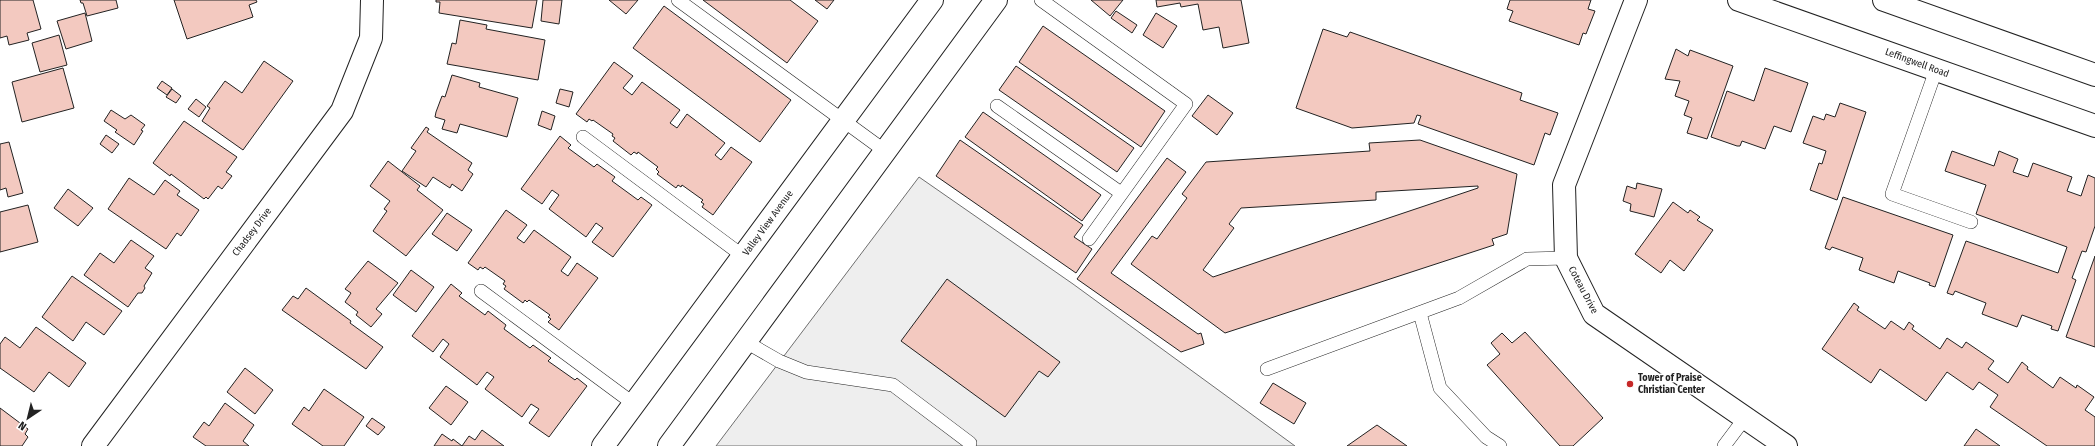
<svg xmlns="http://www.w3.org/2000/svg" width="2095" height="446" font-family="'Fira Sans Condensed',sans-serif">
<style>
.green{fill:#eee;stroke:#6f6f6f}
.building{fill:#f3c9c0;stroke:#222;fill-rule:evenodd}
.lines{fill:none;stroke-linecap:round;stroke-linejoin:round}
.lane-casing{stroke:#222;stroke-width:14}
.street-casing{stroke:#222;stroke-width:24}
.secondary-casing{stroke:#222;stroke-width:24}
.lane{stroke:#fff;stroke-width:13}
.street{stroke:#fff;stroke-width:22}
.secondary{stroke:#fff;stroke-width:22}
.poi-dot{fill:#c62828;stroke:#fff;stroke-width:1.5}
.labels{text-anchor:middle;dominant-baseline:central;stroke-width:3;stroke-linejoin:round;paint-order:stroke}
.street-label{font-size:10px;fill:#222;stroke:#fff}
.poi-label{font-size:10px;font-weight:bold;fill:#222;stroke:#fff;text-anchor:start}
</style>
<rect width="100%" height="100%" fill="#fff"/>
<!-- green -->
<path class="green" d="M919,177L1073,284L1295,446H716Z"/>
<!-- building -->
<path class="building" d="M0,0H33L41,29L27,33L29,40L9,45L7,36L0,38Z
M80,0H116L118,8L87,16L83,3H81Z
M174,0H256L257,2L249,5L253,17L187,39Z
M436,0H537L532,28L439,13L440,2H436Z
M543,0H562L559,24L541,21Z
M609,0H638L626,14Z
M703,0H790L818,21L787,63Z
M815,0H834L827,9Z
M1091,0H1123L1110,16Z
M1156,0H1241L1249,43L1223,48L1219,27L1203,30L1198,4L1181,7L1180,3L1157,7Z
M1510,0H1591L1588,9L1595,11L1586,34L1583,33L1579,45L1509,21L1513,11L1507,9Z
M664,6L791,100L760,142L633,48Z
M1116,11L1137,25L1132,33L1111,18Z
M85,13L92,41L66,49L57,21Z
M1156,13L1177,26L1163,48L1143,35Z
M460,20L487,25L486,29L545,40L538,80L447,64L452,43L456,44Z
M1043,26L1165,111L1141,147L1019,62Z
M1323,29L1347,37L1350,32L1522,93L1520,100L1558,113L1550,135L1545,133L1534,165L1418,124L1421,116L1417,115L1414,123L1352,128L1296,108Z
M59,35L67,65L40,72L32,43Z
M1676,49L1688,56L1690,50L1733,66L1707,139L1687,133L1692,118L1684,115L1689,101L1675,96L1680,81L1665,79Z
M264,61L293,81L243,150L202,121L210,108L207,106L225,81L242,93Z
M614,62L633,76L623,88L632,95L642,82L680,110L670,123L677,128L687,114L725,143L715,155L721,160L731,147L752,162L713,215L702,207L704,204L701,202L703,200L682,185L681,187L678,185L676,188L657,174L659,172L656,169L658,167L638,152L637,154L634,152L631,155L613,141L615,138L612,136L613,134L593,120L592,121L589,119L587,122L576,114Z
M1016,66L1134,148L1117,172L999,90Z
M63,68L74,108L22,122L12,82Z
M1765,68L1808,83L1791,132L1774,126L1765,149L1742,141L1740,146H1737L1711,137L1727,91L1754,101Z
M452,75L480,83L479,87L518,98L507,137L460,124L457,133L442,129L445,120L435,117L436,112L442,96L445,97Z
M162,81L172,88L167,95L157,88Z
M172,89L181,96L176,103L166,97Z
M560,89L573,92L569,107L556,103Z
M1208,95L1233,113L1217,135L1192,116Z
M196,99L206,107L199,117L188,109Z
M1840,103L1866,112L1837,200L1810,190L1819,163L1822,164L1826,151L1803,143L1813,116L1824,120L1826,114L1835,117Z
M111,110L125,119L131,115L145,125L141,130L143,131L134,145L115,132L117,130L104,121Z
M542,111L555,116L551,130L538,125Z
M983,112L1101,195L1082,221L965,137Z
M184,121L237,157L226,172L232,176L222,189L218,186L208,199L206,197L204,199L171,174L170,176L153,163Z
M426,127L429,129L427,132L472,163L468,170L473,174L462,191L452,184L450,188L433,177L426,187L402,171L416,151L411,148Z
M106,135L119,144L112,153L100,144Z
M560,136L571,145L568,148L594,167L597,164L615,177L612,181L638,200L641,197L652,205L613,257L592,242L603,228L596,223L586,237L549,209L559,195L552,190L542,204L521,189Z
M960,140L1083,225L1074,237L1092,249L1076,273L936,176Z
M1420,140L1517,174L1507,234L1492,239L1494,245L1225,333L1131,264L1152,236L1157,239L1187,198L1182,194L1206,162L1370,151L1369,143ZM1478,186V188L1213,277L1203,270L1234,228L1229,224L1241,208L1376,200V192Z
M9,142L23,193L8,197L6,188L0,190V144Z
M1952,151L1994,166L1999,151L2018,159L2013,172L2028,177L2033,163L2072,177L2067,191L2081,196L2088,175L2095,178V226L2086,252L2082,251L2072,278L2076,280L2058,331L2051,329L2052,326L2022,315L2017,327L1982,314L1986,303L1955,291L1953,295L1947,293L1966,241L2058,273L2067,247L1976,214L1986,185L1945,171Z
M1167,158L1186,172L1111,273L1198,334L1201,333L1204,344L1181,352L1077,279Z
M388,161L420,186L417,190L443,210L406,256L373,231L387,211L384,209L390,201L370,186Z
M129,178L154,195L165,180L180,191L177,195L199,210L181,236L177,233L166,249L108,209Z
M1637,183L1662,189L1654,217L1630,211L1631,204L1623,201L1627,186L1636,189Z
M68,189L93,208L78,226L54,208Z
M1843,197L1953,235L1935,287L1929,285L1930,283L1898,271L1894,283L1859,270L1863,258L1832,247L1830,250L1825,248Z
M1673,202L1688,213L1690,210L1700,217L1697,220L1713,230L1684,271L1670,260L1661,273L1635,254Z
M28,205L38,242L0,252V212Z
M506,210L527,225L517,238L524,243L534,230L571,257L561,271L568,276L577,263L598,278L559,330L548,322L551,319L548,317L550,315L529,300L527,302L525,300L523,303L504,289L506,286L503,284L505,281L485,267L483,269L480,267L478,270L468,263Z
M447,213L472,230L457,251L432,234Z
M131,240L154,256L145,268L152,273L144,286L145,288L142,293H138L128,307L84,275L100,253L114,263Z
M2095,256V347L2066,337Z
M368,261L398,283L376,309L382,314L371,327L356,315L358,312L345,302L351,293L345,289Z
M411,270L434,287L416,312L393,295Z
M72,276L122,311L104,335L86,322L73,341L42,317Z
M947,279L1060,362L1048,377L1039,371L1005,417L901,341Z
M451,284L462,293L459,296L485,315L488,311L506,325L504,329L530,348L533,345L551,358L548,361L575,380L577,378L587,386L549,437L529,423L539,409L531,404L522,417L485,389L494,377L487,372L477,385L440,357L449,344L443,339L433,352L412,336Z
M306,288L351,321L350,323L383,347L366,369L282,310L293,296L298,299Z
M1854,303L1859,307L1857,310L1885,329L1891,321L1904,330L1909,322L1914,326L1912,329L1940,349L1947,338L1962,348L1966,342L1994,361L1988,369L2008,383L2022,362L2028,367L2027,369L2053,388L2060,377L2076,388L2077,385L2094,397L2085,410L2095,417V446H2047L1990,407L1998,395L1979,382L1973,390L1947,372L1926,401L1880,369L1871,383L1822,349Z
M36,327L86,363L69,387L49,372L34,392L0,368V344L5,337L20,348Z
M1525,332L1603,418L1573,446H1560L1487,365L1500,354L1491,343L1502,333L1512,343Z
M245,368L273,390L255,414L227,392Z
M1273,383L1306,403L1294,424L1260,403Z
M446,386L468,402L451,425L429,408Z
M324,389L364,417L344,446H323L292,424L304,407L309,411Z
M225,403L254,425L243,441L249,446H206L193,437L204,422L209,426Z
M0,408L28,429L25,434L28,437L22,446H0Z
M372,418L385,427L378,435L366,426Z
M1377,425L1407,446H1347Z
M1976,429L2000,446H1964Z
M482,430L504,446H462L469,436L475,440Z
M442,434L452,441L453,439L462,446H434Z"/>
<g class="lines">
<!-- lane casing -->
<g class="lane-casing">
<path id="lane" d="M678,0L885,151
M1041,0L1186,104L1089,239
M1936,70L1892,194L1971,222
M997,106L1121,193
M583,137L743,256
M481,291L634,404
M1420,313L1440,388L1486,437L1500,446
M746,342L779,361L806,372L893,385L970,443
M1267,369L1459,298L1527,259L1566,258
M1724,446L1745,418"/>
</g>
<!-- street casing -->
<g class="street-casing">
<path id="street" d="M1636,0L1564,185L1566,258L1594,314L1786,446
M93,446L342,111L371,38L372,0"/>
</g>
<!-- secondary casing -->
<g class="secondary-casing">
<path id="secondary" d="M1739,0L2095,126
M1884,0L2095,75
M603,446L932,0
M669,446L996,0"/>
</g>
<!-- lane -->
<use href="#lane" class="lane"/>
<!-- street -->
<use href="#street" class="street"/>
<!-- secondary -->
<use href="#secondary" class="secondary"/>
</g>
<!-- markers -->
<circle class="poi-dot" cx="1630" cy="384" r="4"/>
<g class="labels">
<!-- street labels -->
<g class="street-label">
<text transform="translate(1917 63) rotate(20)">Leffingwell Road</text>
<text transform="translate(768 223) rotate(-54)">Valley View Avenue</text>
<text transform="translate(252 232) rotate(-53)">Chadsey Drive</text>
<text transform="translate(1583 290) rotate(62)">Coteau Drive</text>
</g>
<!-- poi labels -->
<g class="poi-label">
<text x="1638" y="378">Tower of Praise<tspan x="1638" dy="12">Christian Center</tspan></text>
</g>
</g>
<!-- north arrow -->
<g transform="translate(28 418) rotate(215)" stroke="#ffffff" stroke-width="3" paint-order="stroke">
<path d="M0-3L7 15L0 10L-7 15Z" fill="#222222"/>
<text y="-6" font-size="11" font-weight="bold" text-anchor="middle" fill="#222222">N</text>
</g>
</svg>
